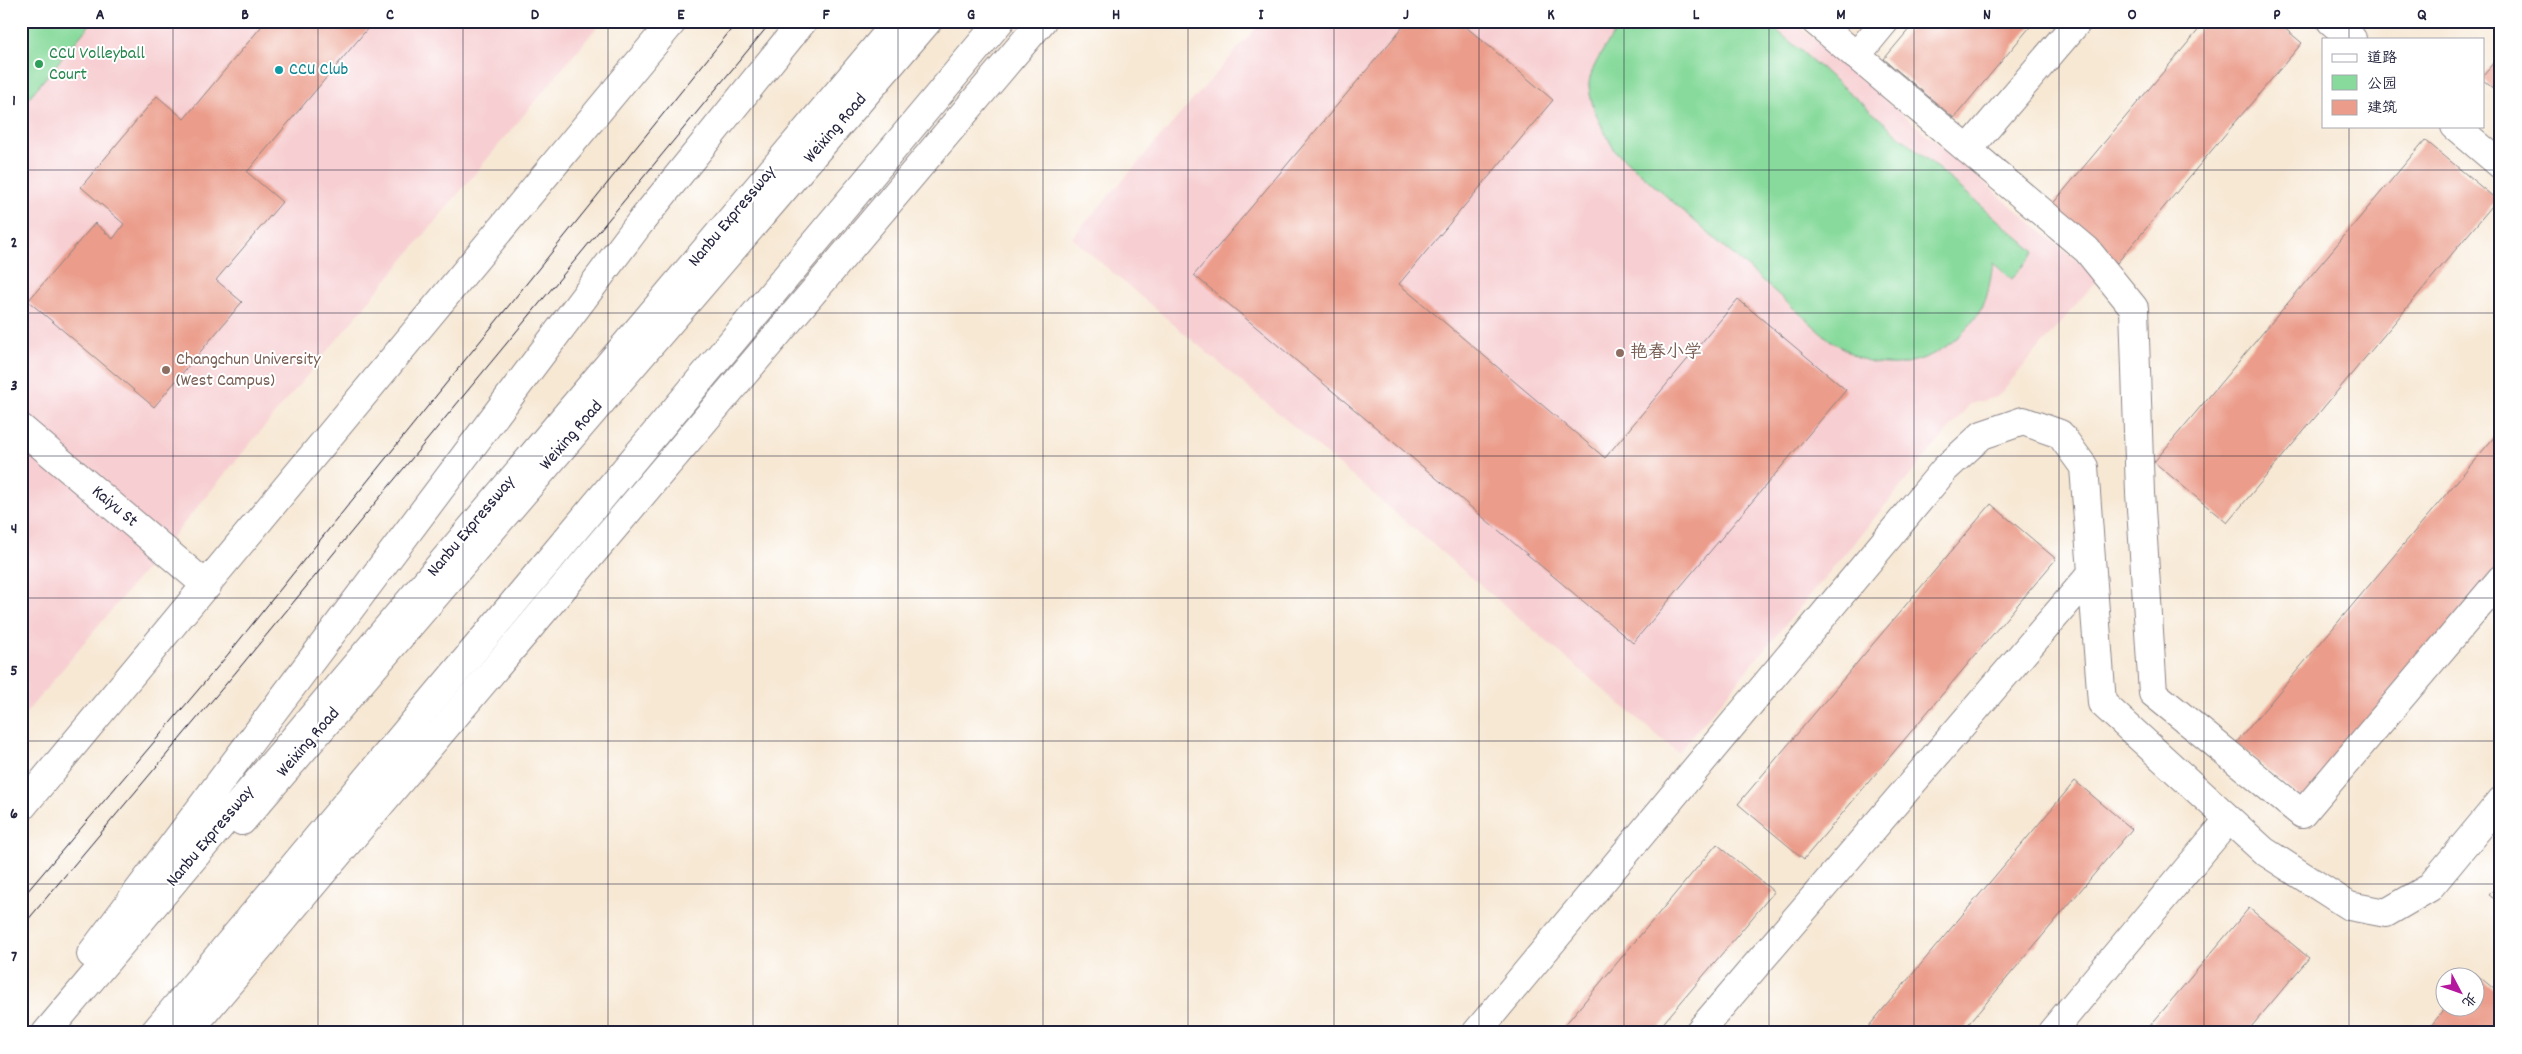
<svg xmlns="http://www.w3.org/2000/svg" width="2522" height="1054" font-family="Dekko,'LXGW WenKai TC',sans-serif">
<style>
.built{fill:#f7cfd2}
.green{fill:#87da9b;stroke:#547e6b}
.building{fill:#eb9c8a}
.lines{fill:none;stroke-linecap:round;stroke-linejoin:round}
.minor-casing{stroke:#8c8588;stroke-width:30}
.major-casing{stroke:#8c8588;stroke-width:30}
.highway-casing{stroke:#8c8588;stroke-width:30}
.minor{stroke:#fff;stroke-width:28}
.major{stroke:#fff;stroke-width:28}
.highway{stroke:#fff;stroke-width:28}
.tram{stroke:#22223b;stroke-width:1}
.grid{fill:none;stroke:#22223b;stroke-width:1;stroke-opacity:0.55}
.leisure-dot{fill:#2e9e5b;stroke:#fff;stroke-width:2}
.culture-dot{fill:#0f9aa8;stroke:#fff;stroke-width:2}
.education-dot{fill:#8d6e63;stroke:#fff;stroke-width:2}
.labels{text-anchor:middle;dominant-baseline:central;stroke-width:4;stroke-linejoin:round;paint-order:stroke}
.leisure-label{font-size:18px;fill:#27864d;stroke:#fff;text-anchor:start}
.culture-label{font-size:18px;fill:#0d838f;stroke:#fff;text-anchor:start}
.street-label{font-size:18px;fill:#22223b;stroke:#fff}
.education-label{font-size:18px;fill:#785e54;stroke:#fff;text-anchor:start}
.neatline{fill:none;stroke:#22223b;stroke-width:2}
.grid-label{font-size:16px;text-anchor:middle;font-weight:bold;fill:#22223b}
</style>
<rect width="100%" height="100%" fill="#fff"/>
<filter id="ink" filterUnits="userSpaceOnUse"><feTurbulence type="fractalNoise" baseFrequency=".02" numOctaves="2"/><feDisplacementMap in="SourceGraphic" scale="10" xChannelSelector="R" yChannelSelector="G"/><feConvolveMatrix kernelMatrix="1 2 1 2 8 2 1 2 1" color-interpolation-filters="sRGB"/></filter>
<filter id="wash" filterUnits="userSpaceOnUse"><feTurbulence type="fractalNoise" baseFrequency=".0096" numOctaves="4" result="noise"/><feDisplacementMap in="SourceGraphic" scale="20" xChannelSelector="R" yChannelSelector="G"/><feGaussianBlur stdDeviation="1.12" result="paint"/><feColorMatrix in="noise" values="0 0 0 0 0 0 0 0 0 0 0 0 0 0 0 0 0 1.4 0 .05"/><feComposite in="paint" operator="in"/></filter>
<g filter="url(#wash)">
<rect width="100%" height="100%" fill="#f7e8d4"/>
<!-- built -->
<path class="built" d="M21,21H602L21,719Z
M1262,21H1792L2098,279L1997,397L1970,404L1678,753L1072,238Z"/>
<!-- green -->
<path class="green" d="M21,21H93L21,107Z
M1624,21H1766L2035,252L2012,279L1993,263C1990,279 1989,297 1980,311C1956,349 1910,375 1865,360C1853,356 1842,347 1831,341L1615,151C1605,133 1590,107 1589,86C1588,69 1613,34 1624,21Z"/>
<g id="blocks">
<!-- building -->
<path class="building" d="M266,21H374L247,172L282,202L216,280L242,302L154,407L28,301L95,223L113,239L124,224L81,187L157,96L184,119Z
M1408,21H1459L1553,100L1399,284L1605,458L1738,299L1846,390L1633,643L1194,275Z
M1916,21H2035L1954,118L1884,59Z
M2206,21H2276L2302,43L2117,263L2050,207Z
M2501,54V95L2483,80V75Z
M2425,140L2497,200L2227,523L2154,462Z
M2501,429V566L2304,800L2236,743Z
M1991,504L2056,559L1804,859L1738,804Z
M2075,781L2132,829L1961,1033H1863Z
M1717,844L1774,892L1655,1033H1558Z
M2501,881V904L2489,895Z
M2249,908L2309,958L2246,1033H2144Z
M2475,973L2501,995V1033H2425L2447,1006H2474V976H2472Z"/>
</g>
</g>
<g filter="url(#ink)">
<use href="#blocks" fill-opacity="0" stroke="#8c8588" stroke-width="1"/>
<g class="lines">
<!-- minor casing -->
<g class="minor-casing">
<path id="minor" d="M1815,21L2087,250L2134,308L2140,493L2153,693L2302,814L2501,579
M2331,21L2352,39
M1856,56L1885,21
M2455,126L2501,165
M1968,150L2078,21
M21,428L207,586
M1476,1033L1945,469L1982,435L2023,421L2060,434L2084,467L2102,703L2264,851L2349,906L2386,913L2429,888L2501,801
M1698,1033L2092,573
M2051,1033L2229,819"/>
</g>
<!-- major casing -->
<g class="major-casing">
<path id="major" d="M21,808L673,21
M242,821L928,21
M187,1033L1042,21"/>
</g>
<!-- highway casing -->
<g class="highway-casing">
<path id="highway" d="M91,954L639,224L803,21
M46,1033L898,21
M154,1033L1000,21"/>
</g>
<!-- minor -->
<use href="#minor" class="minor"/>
<!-- major -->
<use href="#major" class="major"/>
<!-- highway -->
<use href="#highway" class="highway"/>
<!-- tram -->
<path class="tram" d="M21,899L221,663L738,21
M21,928L236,672L772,21"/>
</g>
</g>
<!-- grid -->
<path class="grid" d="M173,21V1033M318,21V1033M463,21V1033M608,21V1033M753,21V1033M898,21V1033M1043,21V1033M1188,21V1033M1334,21V1033M1479,21V1033M1624,21V1033M1769,21V1033M1914,21V1033M2059,21V1033M2204,21V1033M2349,21V39M2349,126V1033M21,170H2501M21,313H2501M21,456H2501M21,598H2501M21,741H2501M21,884H2501"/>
<!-- markers -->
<circle class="leisure-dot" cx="39" cy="64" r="5"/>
<circle class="culture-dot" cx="279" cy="70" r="5"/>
<g class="education-dot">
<circle cx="1620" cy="353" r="5"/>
<circle cx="166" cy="370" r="5"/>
</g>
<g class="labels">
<!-- leisure labels -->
<g class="leisure-label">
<text x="49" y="54">CCU Volleyball<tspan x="49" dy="21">Court</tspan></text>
</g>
<!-- culture labels -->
<g class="culture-label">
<text x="289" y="70">CCU Club</text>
</g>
<!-- street labels -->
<g class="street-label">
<text transform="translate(836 129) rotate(-49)">Weixing Road</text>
<text transform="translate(733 217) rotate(-50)">Nanbu Expressway</text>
<text transform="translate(572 436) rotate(-49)">Weixing Road</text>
<text transform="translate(114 507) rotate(40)">Kaiyu St</text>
<text transform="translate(472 527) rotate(-50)">Nanbu Expressway</text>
<text transform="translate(309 743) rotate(-49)">Weixing Road</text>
<text transform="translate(211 837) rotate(-50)">Nanbu Expressway</text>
</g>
<!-- education labels -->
<g class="education-label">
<text x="1630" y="353">艳春小学</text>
<text x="176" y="360">Changchun University<tspan x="176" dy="21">(West Campus)</tspan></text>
</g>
</g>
<!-- margin -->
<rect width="2522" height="1054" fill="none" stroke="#fff" stroke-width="55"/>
<!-- legend -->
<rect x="2322" y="38" width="162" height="90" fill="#ffffff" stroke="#a7a7b1"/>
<rect x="2332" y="54" width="25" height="8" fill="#ffffff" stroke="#a7a7b1"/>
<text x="2367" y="62" font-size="15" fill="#22223b">道路</text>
<rect x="2332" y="75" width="25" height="15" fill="#87da9b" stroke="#a7a7b1"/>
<text x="2367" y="88" font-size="15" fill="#22223b">公园</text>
<rect x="2332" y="100" width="25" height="15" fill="#eb9c8a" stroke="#a7a7b1"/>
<text x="2367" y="112" font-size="15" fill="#22223b">建筑</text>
<!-- north arrow -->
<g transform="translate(2460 992) rotate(131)"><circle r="24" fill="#ffffff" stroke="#a7a7b1"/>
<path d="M0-4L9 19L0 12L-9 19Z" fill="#b5179e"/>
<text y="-8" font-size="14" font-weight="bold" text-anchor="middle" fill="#22223b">北</text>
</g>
<rect x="28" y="28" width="2466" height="998" class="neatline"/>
<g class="grid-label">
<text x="100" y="19">A</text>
<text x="245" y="19">B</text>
<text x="390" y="19">C</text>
<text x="535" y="19">D</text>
<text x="681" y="19">E</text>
<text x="826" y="19">F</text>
<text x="971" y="19">G</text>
<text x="1116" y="19">H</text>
<text x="1261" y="19">I</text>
<text x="1406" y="19">J</text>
<text x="1551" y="19">K</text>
<text x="1696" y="19">L</text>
<text x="1841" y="19">M</text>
<text x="1987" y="19">N</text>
<text x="2132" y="19">O</text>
<text x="2277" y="19">P</text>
<text x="2422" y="19">Q</text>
<text x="14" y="105">1</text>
<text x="14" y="247">2</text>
<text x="14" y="390">3</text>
<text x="14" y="533">4</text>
<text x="14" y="675">5</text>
<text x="14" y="818">6</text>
<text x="14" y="961">7</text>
</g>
</svg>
